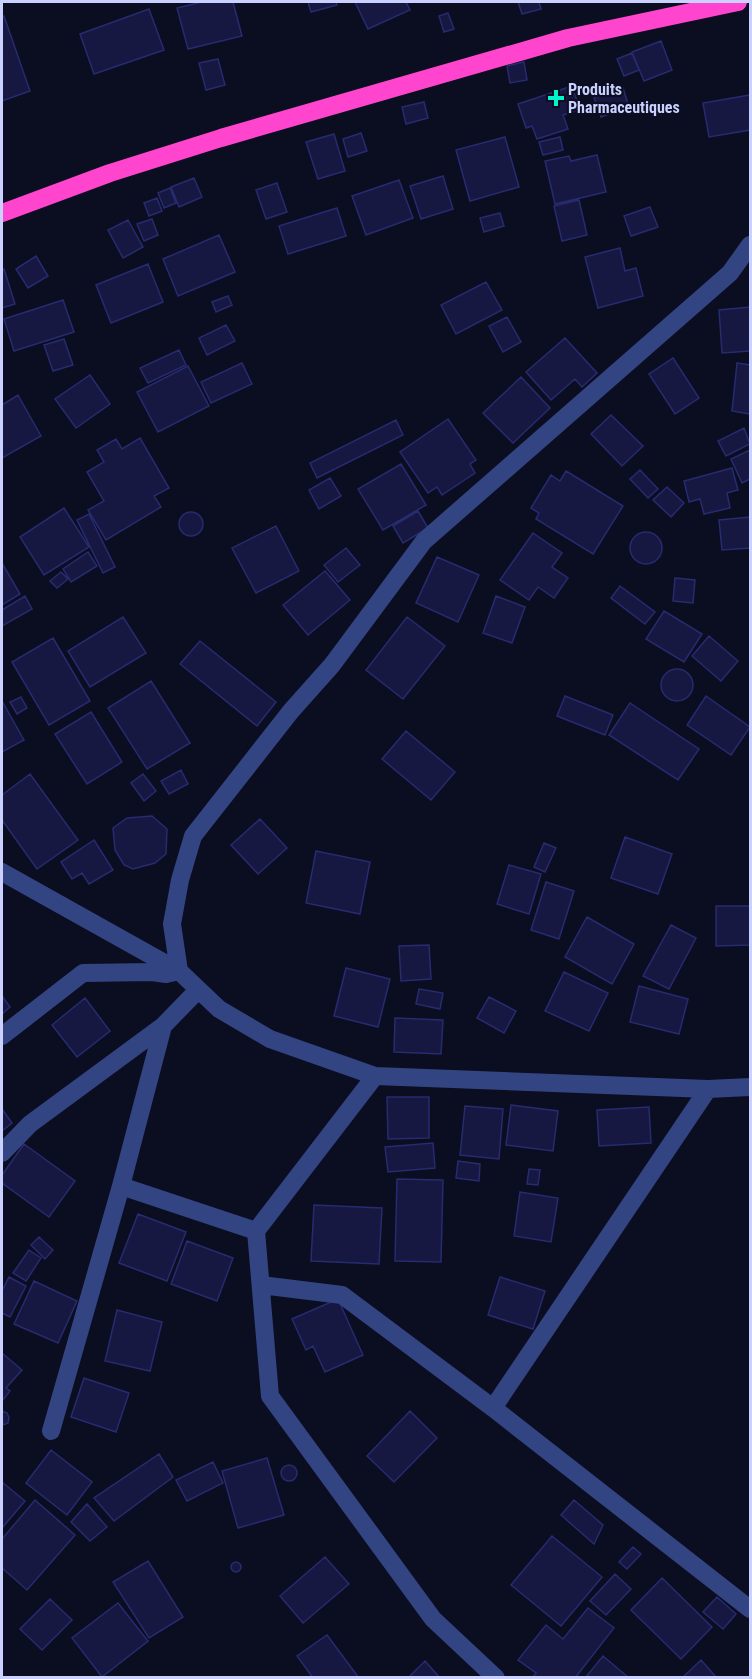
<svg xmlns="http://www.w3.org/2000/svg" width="752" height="1679" font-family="'Roboto Condensed',sans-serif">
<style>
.building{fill:#161842;stroke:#272b6f;stroke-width:1.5}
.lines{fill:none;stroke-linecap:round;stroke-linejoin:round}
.minor{stroke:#334482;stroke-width:18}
.highway{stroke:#ff45cd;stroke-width:18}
.poi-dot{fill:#00f5cf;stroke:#0b0d20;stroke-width:2}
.labels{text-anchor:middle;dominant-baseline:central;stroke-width:4.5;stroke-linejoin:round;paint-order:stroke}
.poi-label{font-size:16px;font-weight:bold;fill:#cad1ff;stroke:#0b0d20;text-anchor:start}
</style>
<rect width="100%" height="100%" fill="#0b0d20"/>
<!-- building -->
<path class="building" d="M202,2H233L242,36L188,49L177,8Z
M308,2H336L337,5L311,12Z
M355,2H406L410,10L368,29Z
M518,2H539L541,9L522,14Z
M149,9L164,50L94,74L80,34Z
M448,13L454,29L444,32L439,16Z
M4,16L30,91L2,101V17Z
M661,41L672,70L644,81L632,52Z
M632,53L639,70L624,76L617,59Z
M218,59L225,85L206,90L199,63Z
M524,62L527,80L510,83L507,66Z
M572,86L580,109L563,115L568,129L537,139L532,126L526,128L518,104Z
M623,88L629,107L601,117L594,98Z
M750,95V130L709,137L703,103Z
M424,102L428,118L406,124L402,107Z
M361,133L367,151L348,157L343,139Z
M334,134L345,171L318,179L306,142Z
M505,137L519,187L470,201L456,150Z
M560,137L563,150L543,155L539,142Z
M597,155L606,192L555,204L545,161L569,156L571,161Z
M443,176L453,209L421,219L410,186Z
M194,178L202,197L179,207L171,187Z
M399,180L413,218L366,235L352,196Z
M277,183L287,212L266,219L256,190Z
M170,188L176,203L164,208L158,193Z
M157,198L162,211L149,216L144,203Z
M579,200L587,235L562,241L554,206Z
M650,207L658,227L631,236L624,216Z
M337,208L346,236L288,254L279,226Z
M500,213L504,226L484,232L480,218Z
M152,219L158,235L144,241L137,224Z
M128,220L143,247L123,258L108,230Z
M219,235L235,272L178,296L163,259Z
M620,248L625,271L636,268L643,296L598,308L585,257Z
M36,256L48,276L28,288L16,269Z
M148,264L163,302L111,323L96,285Z
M4,269L15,304L2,308V270Z
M486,282L502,310L456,334L441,305Z
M228,296L232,305L216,312L212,302Z
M63,300L74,332L14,351L4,319Z
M750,307V351L722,353L719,310Z
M507,317L521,342L503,352L489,326Z
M226,325L235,341L207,355L199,338Z
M565,338L597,373L582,387L575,379L551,400L526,372Z
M64,339L73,365L53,371L44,345Z
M179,350L186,365L148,383L140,368Z
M673,358L699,398L675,414L649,374Z
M242,363L252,384L211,403L201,382Z
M737,363L750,365V414L732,411Z
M188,366L209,406L158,432L137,392Z
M90,375L110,404L76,428L55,399Z
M521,377L550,408L513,443L483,413Z
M18,395L41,436L2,458V405Z
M611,415L643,446L622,466L591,434Z
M448,419L476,460L470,464L475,473L442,495L437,487L428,493L400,452Z
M396,420L403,435L317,478L310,463Z
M744,428L750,444L726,456L718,441Z
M140,438L169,488L154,496L161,507L106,540L88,510L104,501L87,472L104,462L97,450L116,439L122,449Z
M750,450V479L742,483L731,459Z
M401,464L426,505L383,530L358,489Z
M732,468L738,490L727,493L730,508L704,514L700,499L689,502L684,481Z
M640,470L658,489L648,498L630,479Z
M566,471L623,506L593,554L536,519L539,513L531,508L551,475L560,481Z
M330,478L341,496L319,509L309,490Z
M667,487L684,503L671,517L653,500Z
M64,508L89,547L44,575L20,537Z
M418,511L428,528L403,543L393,526Z
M179 524a12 12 0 1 1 24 0a12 12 0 1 1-24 0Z
M89,514L115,567L103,573L77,520Z
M750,517V548L722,550L719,520Z
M276,526L299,571L256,593L232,548Z
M630 548a16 16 0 1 1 32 0a16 16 0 1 1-32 0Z
M533,533L562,553L552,567L568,578L554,598L538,587L529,600L500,580Z
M346,548L360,565L338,582L324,565Z
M88,552L97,566L71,582L63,569Z
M437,557L479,575L458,622L416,603Z
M2,563L20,594L2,605Z
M325,571L350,600L308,635L283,605Z
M61,572L68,579L57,588L50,581Z
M675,578L695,580L693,603L673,601Z
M620,586L655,612L645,624L611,598Z
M25,596L32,609L2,626V610Z
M496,596L525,607L512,643L483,633Z
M664,611L702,634L684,662L646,639Z
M123,617L146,653L90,687L68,651Z
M407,617L445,646L403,699L366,670Z
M709,636L738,661L721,681L692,656Z
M53,638L90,701L49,725L12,662Z
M200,641L276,702L257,726L180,664Z
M661 685a16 16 0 1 1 32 0a16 16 0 1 1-32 0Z
M151,681L190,743L147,769L108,708Z
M565,696L613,715L605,735L557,716Z
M706,696L750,727L731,755L687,725Z
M21,697L27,708L17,714L10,702Z
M2,701L24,740L2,752Z
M630,703L699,749L678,780L609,735Z
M91,712L122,762L87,784L55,734Z
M406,731L455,772L431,800L382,759Z
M181,770L188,784L169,794L161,781Z
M30,774L78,840L37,869L2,820V795Z
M143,774L156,791L144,801L131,783Z
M152,816L167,829L166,854L155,863L133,869L124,865L115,850L113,828L127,818Z
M260,819L287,848L258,874L231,845Z
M625,837L672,854L658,894L611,878Z
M94,840L113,870L89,884L82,873L72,879L61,862Z
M544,843L556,848L545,872L534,867Z
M316,851L370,862L360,914L306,903Z
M509,865L541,874L529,914L497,904Z
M546,882L574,891L559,939L531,930Z
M716,906H750V945L716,946Z
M587,917L634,944L612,984L565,957Z
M671,925L696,938L669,989L643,976Z
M429,945L431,979L401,981L399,946Z
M346,968L390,979L378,1027L334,1016Z
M564,972L608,993L589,1031L545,1011Z
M639,986L688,999L679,1034L630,1022Z
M419,989L443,993L440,1009L416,1004Z
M2,996L10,1007L2,1014Z
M489,997L516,1011L504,1033L477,1018Z
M85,998L110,1031L77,1057L52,1025Z
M395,1018L443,1020L441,1054L394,1052Z
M387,1097H429V1138L388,1139Z
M511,1105L558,1111L553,1151L506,1145Z
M465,1106L503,1109L499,1159L460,1155Z
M649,1107L651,1143L599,1146L597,1110Z
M2,1109L12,1123L2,1131Z
M433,1143L435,1168L388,1172L385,1147Z
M24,1144L75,1181L49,1217L2,1183V1175Z
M458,1161L480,1164L479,1181L456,1178Z
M529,1169L540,1170L538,1185L527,1184Z
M397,1179L443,1180L441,1262L395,1261Z
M520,1192L558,1198L551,1242L514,1236Z
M314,1205L382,1208L379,1264L311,1261Z
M138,1214L186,1232L167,1281L119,1263Z
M39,1237L53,1250L45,1259L31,1245Z
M187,1241L233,1258L217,1301L171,1284Z
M29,1250L41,1258L26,1281L13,1273Z
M9,1277L26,1286L10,1317L2,1313V1291Z
M500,1277L545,1291L533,1329L488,1315Z
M34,1281L77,1301L58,1343L14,1324Z
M338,1299L363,1355L325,1372L313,1346L306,1350L292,1319Z
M117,1310L162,1322L150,1371L105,1361Z
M2,1353L22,1370L6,1388L10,1391L2,1401Z
M84,1378L129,1393L116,1432L71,1417Z
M2,1411L7,1413L9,1417L8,1423L3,1425Z
M410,1411L437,1438L394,1482L367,1456Z
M51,1450L92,1482L67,1515L26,1483Z
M159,1454L173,1477L114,1521L94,1498Z
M267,1458L284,1515L238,1528L222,1471Z
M213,1462L223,1483L187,1501L176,1480Z
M281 1473a8 8 0 1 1 16 0a8 8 0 1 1-16 0Z
M2,1482L25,1501L2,1528Z
M35,1500L75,1535L27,1590L2,1568V1539Z
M574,1500L603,1525L594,1544L561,1515Z
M87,1504L107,1527L90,1541L71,1522Z
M552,1536L602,1577L561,1626L511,1585Z
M633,1547L641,1554L627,1569L619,1562Z
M325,1557L349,1584L303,1623L280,1596Z
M148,1561L183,1617L149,1638L113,1582Z
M231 1567a5 5 0 1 1 10 0a5 5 0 1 1-10 0Z
M615,1574L631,1589L606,1615L590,1601Z
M662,1578L712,1627L681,1659L631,1610Z
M717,1597L736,1614L723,1629L703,1612Z
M50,1599L72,1620L42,1650L20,1629Z
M118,1603L148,1641L102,1677L72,1638Z
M588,1608L614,1628L575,1678H532L536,1673L518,1660L546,1625L563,1639Z
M327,1635L359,1678H313L297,1656Z
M603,1656L629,1678H585Z
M701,1660L717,1678H682Z
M425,1661L440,1678H408Z"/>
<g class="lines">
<!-- minor -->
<path class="minor" d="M750,245L730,273L424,541L332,665L291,711L193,836L180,880L172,924L179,971L219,1009L270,1039L375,1076L708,1089L750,1087
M2,872L179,971
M2,1036L83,973L152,972L166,974L179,971
M375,1076L256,1231L270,1396L433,1619L496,1678
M708,1089L493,1408L750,1609
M2,1153L30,1124L163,1026L198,990
M121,1186L256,1231
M261,1285L342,1295L493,1408
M51,1431L121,1186L163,1026"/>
<!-- highway -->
<path class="highway" d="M2,213L110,173L221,138L568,38L738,2"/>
</g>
<!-- markers -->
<path class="poi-dot" d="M553 89h6v6h6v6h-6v6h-6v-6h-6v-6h6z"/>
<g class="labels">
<!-- poi labels -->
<g class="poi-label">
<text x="568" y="89">Produits<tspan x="568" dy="18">Pharmaceutiques</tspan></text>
</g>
</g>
<!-- border -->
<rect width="752" height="1679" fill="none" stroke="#cad1ff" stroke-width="6"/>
</svg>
